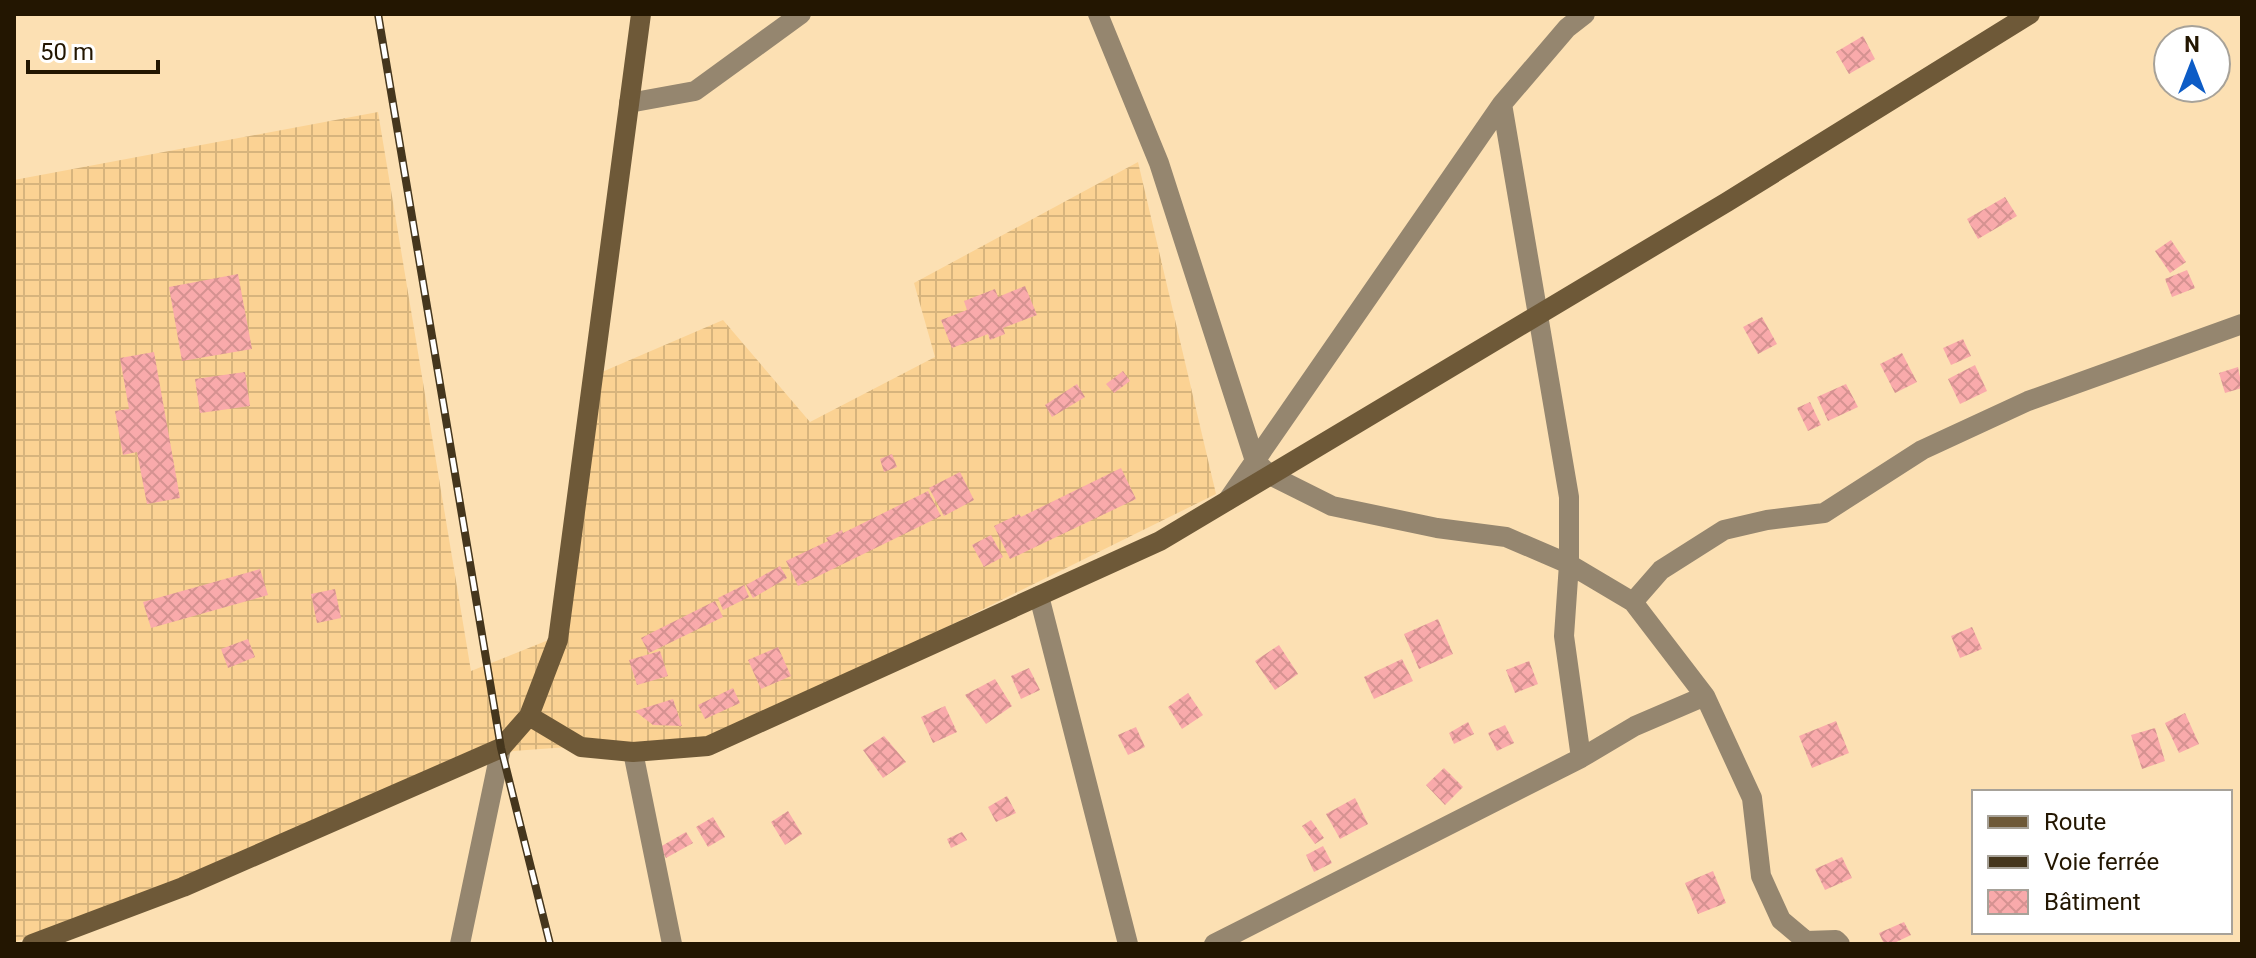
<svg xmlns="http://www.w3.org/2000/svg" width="2256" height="958" font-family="Roboto,sans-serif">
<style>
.industrial{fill:url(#industrial-grid)}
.building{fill:url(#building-cross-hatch)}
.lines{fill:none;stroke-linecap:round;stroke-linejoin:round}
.minor{stroke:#95866f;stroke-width:20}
.secondary{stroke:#6e5938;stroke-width:20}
.rail-casing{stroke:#45361d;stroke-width:8}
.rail{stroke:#fff;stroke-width:5;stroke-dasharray:15;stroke-linecap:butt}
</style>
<defs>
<pattern id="industrial-grid" width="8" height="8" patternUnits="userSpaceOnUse" patternTransform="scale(2)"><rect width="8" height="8" fill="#fbd293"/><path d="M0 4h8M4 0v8" fill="none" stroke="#d7b47d"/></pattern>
<pattern id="building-cross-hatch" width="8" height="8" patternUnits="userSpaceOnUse" patternTransform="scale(2)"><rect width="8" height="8" fill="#f9aaab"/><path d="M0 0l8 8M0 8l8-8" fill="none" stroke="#d59291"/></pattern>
</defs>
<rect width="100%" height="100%" fill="#fce0b3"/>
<!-- industrial -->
<path class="industrial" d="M378,112L471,671L551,639L588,378L723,320L810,422L935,357L914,283L1138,162L1216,494L878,661L707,737L513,751L208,884L14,942V180Z"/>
<!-- building -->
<path class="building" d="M1863,36L1875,59L1849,74L1836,52Z
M2005,197L2017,216L1978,239L1967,219Z
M2171,240L2186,262L2170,273L2155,251Z
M2187,270L2195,288L2172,297L2165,279Z
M238,274L252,349L182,361L169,287Z
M1025,286L1037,315L1003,328L1005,334L990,340L988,334L952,348L941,320L967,310L964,301L995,289L998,297Z
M1762,317L1777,344L1758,354L1743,327Z
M1963,339L1971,356L1951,365L1943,348Z
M154,352L180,498L147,504L137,452L123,455L115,411L129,409L120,358Z
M1902,353L1917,382L1895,393L1880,364Z
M1975,365L1987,391L1960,404L1948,379Z
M2238,367L2242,388L2225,393L2219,373Z
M1123,371L1130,381L1114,393L1106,384Z
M245,372L250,406L200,413L195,379Z
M1077,384L1085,397L1052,417L1045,405Z
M1846,384L1858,407L1828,421L1817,397Z
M1810,402L1821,425L1808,431L1797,408Z
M892,454L897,467L884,472L880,459Z
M1121,468L1136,499L1010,559L994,526L1019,514L1021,517Z
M960,472L974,500L944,516L929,488Z
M928,491L941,516L798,586L786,561L828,541L826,538L842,530L843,533Z
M991,535L1003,557L984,567L972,545Z
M780,566L787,578L753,598L746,585Z
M260,569L268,595L151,628L143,602Z
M744,585L749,597L723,610L718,598Z
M335,589L341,618L317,623L311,594Z
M715,601L723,617L649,653L641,638Z
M1438,619L1453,654L1419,669L1404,634Z
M1972,627L1982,649L1960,658L1951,636Z
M248,639L255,657L228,668L221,649Z
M1279,645L1298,674L1275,690L1255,661Z
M778,647L791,676L761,689L748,660Z
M660,651L668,676L637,685L629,660Z
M1402,659L1413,681L1374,699L1364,677Z
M1529,661L1538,684L1515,693L1506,670Z
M1029,668L1040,690L1021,699L1011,676Z
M995,679L1012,706L986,724L965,695Z
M733,688L740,703L705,719L698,705Z
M1188,693L1203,715L1182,729L1168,707Z
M673,699L682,726L653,725L635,711Z
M945,706L957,732L933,743L921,717Z
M2185,713L2199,744L2179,753L2165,723Z
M1836,721L1849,753L1812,768L1799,736Z
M1468,722L1474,734L1454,744L1449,733Z
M1505,725L1514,743L1497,751L1488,733Z
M1136,727L1145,747L1128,755L1118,735Z
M2155,728L2165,761L2142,769L2131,735Z
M884,736L906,762L883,778L863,750Z
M1444,768L1463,787L1445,805L1426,785Z
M1007,796L1016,813L996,822L988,807Z
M1355,798L1368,824L1340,839L1326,814Z
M788,811L802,834L785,845L771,822Z
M713,817L725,837L708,847L696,827Z
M1311,820L1324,838L1315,844L1302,826Z
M686,832L693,843L666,858L660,847Z
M962,832L967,840L951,848L947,839Z
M1323,846L1332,863L1314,872L1306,855Z
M1842,857L1852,878L1825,890L1815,869Z
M1713,871L1726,903L1698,914L1685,883Z
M1904,922L1911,935L1892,944H1884L1879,933Z"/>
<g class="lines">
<!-- minor -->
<path class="minor" d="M1098,14L1159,163L1255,461L1270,475L1332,506L1437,528L1506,537L1569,564L1633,602L1705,696L1752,798L1761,876L1781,920L1806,941L1836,940L1840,944
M629,103L695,91L801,14
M1502,104L1569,497V564L1564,636L1581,758
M1228,500L1502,104L1567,28L1585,14
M1039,596L1128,944
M1633,602L1661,570L1724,530L1767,520L1824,513L1922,450L2028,401L2242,324
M633,752L672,944
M460,944L501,748
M1214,944L1581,758L1635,726L1705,696"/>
<!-- secondary -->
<path class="secondary" d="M529,716L581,747L633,752L708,746L1160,541L1727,202L2030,14
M32,944L183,887L501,748L529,716L558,640L641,14"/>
<!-- rail casing -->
<g class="rail-casing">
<path id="rail" d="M378,14L501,748L550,944"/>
</g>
<!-- rail -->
<use href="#rail" class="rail"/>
</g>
<!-- border -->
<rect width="2256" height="958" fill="none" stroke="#231601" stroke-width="32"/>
<!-- legend -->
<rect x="1972" y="790" width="260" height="144" fill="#ffffff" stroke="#a7a299" stroke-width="2"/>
<rect x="1988" y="816" width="40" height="12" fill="#6e5938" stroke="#a7a299" stroke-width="2"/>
<text x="2044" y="830" font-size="24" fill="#231601">Route</text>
<rect x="1988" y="856" width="40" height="12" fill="#45361d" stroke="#a7a299" stroke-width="2"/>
<text x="2044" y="870" font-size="24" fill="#231601">Voie ferrée</text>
<rect x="1988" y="890" width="40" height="24" fill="url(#building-cross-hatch)" stroke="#a7a299" stroke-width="2"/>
<text x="2044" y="910" font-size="24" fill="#231601">Bâtiment</text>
<!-- north arrow -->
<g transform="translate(2192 64)"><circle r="38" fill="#ffffff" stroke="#a7a299" stroke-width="2"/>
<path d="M0-6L14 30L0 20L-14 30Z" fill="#0d5cc6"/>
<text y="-12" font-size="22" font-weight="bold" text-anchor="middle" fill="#231601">N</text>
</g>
<!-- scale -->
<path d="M28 60v12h130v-12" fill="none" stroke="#231601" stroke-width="4"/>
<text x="40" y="60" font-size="24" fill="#231601" stroke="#ffffff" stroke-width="6" paint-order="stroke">50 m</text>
</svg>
